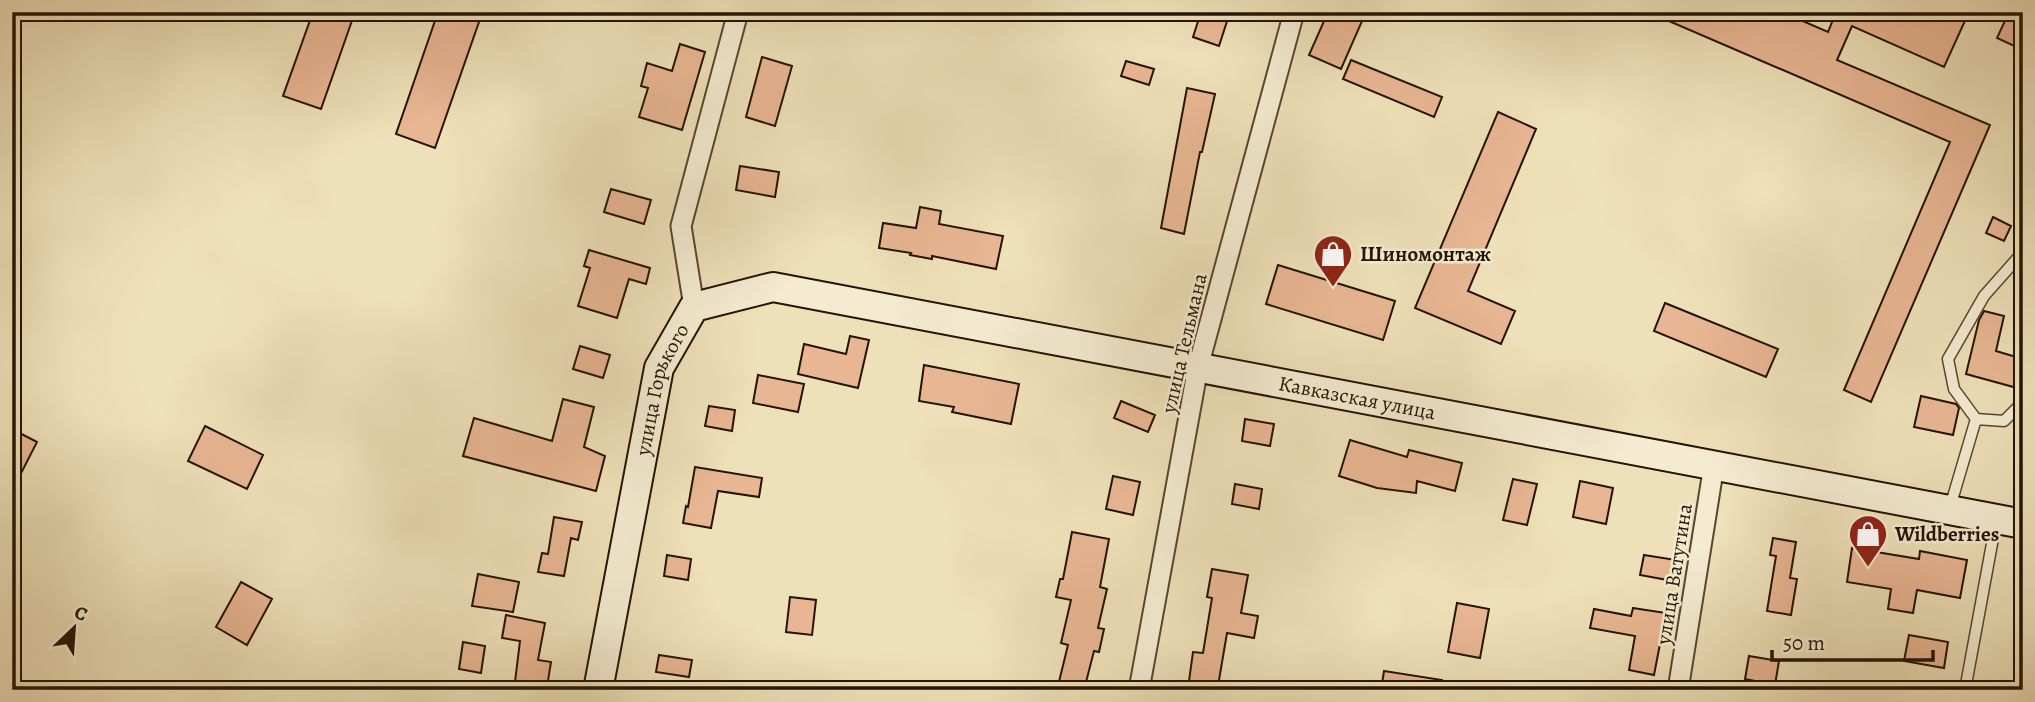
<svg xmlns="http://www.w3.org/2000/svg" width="2035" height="702" font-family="Alegreya,serif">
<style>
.building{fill:#e8b692;stroke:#251303;stroke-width:2}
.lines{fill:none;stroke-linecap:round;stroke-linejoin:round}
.lane-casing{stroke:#574630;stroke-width:13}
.street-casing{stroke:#574630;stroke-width:23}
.secondary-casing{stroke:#251303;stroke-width:32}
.lane{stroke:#f4ebd1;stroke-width:10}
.street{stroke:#f4ebd1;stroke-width:19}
.secondary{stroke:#f4ebd1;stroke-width:28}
.labels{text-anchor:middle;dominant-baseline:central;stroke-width:5;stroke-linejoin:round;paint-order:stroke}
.poi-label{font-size:21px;font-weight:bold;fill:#251303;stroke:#f4ebd1;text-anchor:start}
.street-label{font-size:21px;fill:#251303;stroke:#f4ebd1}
</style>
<rect width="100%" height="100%" fill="#eee0b8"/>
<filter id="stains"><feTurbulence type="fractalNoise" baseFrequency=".00286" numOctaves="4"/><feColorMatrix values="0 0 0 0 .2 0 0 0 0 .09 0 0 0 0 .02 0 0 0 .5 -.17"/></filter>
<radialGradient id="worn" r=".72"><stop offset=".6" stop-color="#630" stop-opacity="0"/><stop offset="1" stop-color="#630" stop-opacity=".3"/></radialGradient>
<!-- building -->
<path class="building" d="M313,12H355L321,109L283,96Z
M438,12H460L480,19L435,148L396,134Z
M1201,12H1230L1219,46L1193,37Z
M1328,12H1366L1341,69L1309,55Z
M1648,12H1725L1742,20L1745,12H1782L1828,32L1834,17L1823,12H1969L1944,67L1852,26L1837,60L1990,125L1871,402L1844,390L1950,142Z
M2009,12H2023V50L1997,38Z
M680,44L705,52L682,130L639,117L648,88L641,86L647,63L672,71Z
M762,57L792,66L775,126L746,117Z
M1351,60L1442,97L1434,117L1343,79Z
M1126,61L1154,69L1149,85L1121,76Z
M1187,88L1215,94L1202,152H1200L1184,234L1161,228Z
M1498,112L1536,129L1468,291L1515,311L1501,344L1415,308Z
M740,166L779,172L775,197L736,190Z
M611,189L651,200L644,224L604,212Z
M920,207L941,211L939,224L1003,236L996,269L932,256V259L910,255L911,253L879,248L883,223L916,228Z
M1993,217L2011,226L2004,241L1986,233Z
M589,250L650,268L646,284L629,279L617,318L578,306L590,268L584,266Z
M1278,265L1395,301L1383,340L1266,304Z
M1665,303L1778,349L1766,377L1654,331Z
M1984,311L2004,316L1996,351L2023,359V366L2017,388L1966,374L1979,320Z
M850,336L869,340L858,388L798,374L804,344L846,354Z
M580,346L610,355L603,378L573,369Z
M924,365L1019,384L1011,424L952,412L954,407L919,401Z
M758,375L804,384L798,412L753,403Z
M1921,396L1956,404L1959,408L1953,435L1914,427Z
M563,399L594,407L584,447L605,456L596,491L463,456L474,418L552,441Z
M1121,401L1155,415L1148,432L1114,418Z
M709,406L735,410L732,431L705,426Z
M1245,419L1274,424L1270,446L1242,441Z
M205,426L263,455L247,489L188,461Z
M12,429L37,442L12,491Z
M1350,440L1407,457L1409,450L1462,463L1455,491L1417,481L1416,493L1377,488L1339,476Z
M695,467L762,478L759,497L718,491L711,528L683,523L686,506L688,507Z
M1113,476L1140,482L1133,515L1106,509Z
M1513,479L1537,484L1527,525L1503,520Z
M1580,481L1613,488L1606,524L1573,517Z
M1235,484L1262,489L1259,509L1232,504Z
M554,517L582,522L578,540L571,538L564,576L538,572L542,553L548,554Z
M1072,532L1109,539L1100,587L1107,589L1098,628L1104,629L1099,652L1094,651L1084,690H1057L1068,645L1061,643L1071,600L1056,597L1060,579H1063Z
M1773,538L1796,542L1790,578L1797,579L1791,615L1767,611L1776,556L1770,555Z
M1852,548L1919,559L1920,551L1967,560L1960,598L1917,590L1913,613L1888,609L1891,589L1847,582Z
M667,555L691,559L688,580L664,576Z
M1644,555L1676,560L1673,581L1640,575Z
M1212,569L1248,575L1241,613L1258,616L1254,638L1227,633L1218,686L1189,681L1193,652L1203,653L1212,598L1207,597Z
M478,574L519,582L513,612L472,606Z
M241,582L272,599L247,645L216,627Z
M790,597L816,600L812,635L786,632Z
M1457,603L1489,609L1480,658L1448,652Z
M1633,608L1666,613L1654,675L1629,670L1635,636L1590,628L1594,609L1631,616Z
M506,615L545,623L538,660L551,662L547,687L515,682L520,641L502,638Z
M1909,635L1948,642L1944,668L1904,661Z
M463,642L485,646L481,673L459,669Z
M659,655L692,660L689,677L656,672Z
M1749,656L1779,661L1775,685L1745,679Z
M1384,671L1442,680L1441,690H1381Z"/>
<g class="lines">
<!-- lane casing -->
<g class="lane-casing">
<path id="lane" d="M1976,419L2004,421L2018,407L2023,399
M1950,507L1976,419L1954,389L1948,359L1984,296L2023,252
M1965,690L1996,522"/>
</g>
<!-- street casing -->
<g class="street-casing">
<path id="street" d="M694,307L681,226L738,12
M1139,690L1198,367L1294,12
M1678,690L1714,465"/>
</g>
<!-- secondary casing -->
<g class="secondary-casing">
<g id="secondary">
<path id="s1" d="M598,690L659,368L694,307L773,287L2023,524"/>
</g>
</g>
<!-- lane -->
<use href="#lane" class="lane"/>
<!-- street -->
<use href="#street" class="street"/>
<!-- secondary -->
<use href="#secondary" class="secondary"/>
</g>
<!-- icons -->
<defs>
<g id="shop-pin" transform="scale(2.0125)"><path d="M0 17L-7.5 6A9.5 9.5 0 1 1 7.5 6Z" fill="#8f2418" stroke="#f4ebd1"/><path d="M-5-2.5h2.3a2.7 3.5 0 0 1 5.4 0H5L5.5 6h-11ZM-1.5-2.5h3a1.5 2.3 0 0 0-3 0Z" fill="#fff"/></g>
</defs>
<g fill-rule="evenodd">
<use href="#shop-pin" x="1333" y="254"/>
<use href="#shop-pin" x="1868" y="534"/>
</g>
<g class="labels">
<!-- poi labels -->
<g class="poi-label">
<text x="1360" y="254">Шиномонтаж</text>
<text x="1895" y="534">Wildberries</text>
</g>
<!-- street labels -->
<g class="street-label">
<text transform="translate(1184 343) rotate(-77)">улица Тельмана</text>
<text stroke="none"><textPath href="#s1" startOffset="308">улица Горького</textPath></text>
<text stroke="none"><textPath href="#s1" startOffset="1074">Кавказская улица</textPath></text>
<text transform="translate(1674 574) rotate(-81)">улица Ватутина</text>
</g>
</g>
<!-- margin -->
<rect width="2035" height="702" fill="none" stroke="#eee0b8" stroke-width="42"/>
<rect x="14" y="14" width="2007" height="674" fill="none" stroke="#251303" stroke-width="3.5"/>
<rect x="21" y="21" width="1993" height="660" fill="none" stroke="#251303" stroke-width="2"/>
<!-- north arrow -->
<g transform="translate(74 628) rotate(25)" stroke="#f4ebd1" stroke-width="5" paint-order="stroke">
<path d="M0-5L12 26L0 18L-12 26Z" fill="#251303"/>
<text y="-10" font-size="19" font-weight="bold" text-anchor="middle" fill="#251303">С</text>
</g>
<!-- scale -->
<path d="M1772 650v10h161v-10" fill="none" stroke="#251303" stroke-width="3.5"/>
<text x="1783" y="650" font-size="21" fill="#251303" stroke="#f4ebd1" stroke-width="5" paint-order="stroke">50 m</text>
<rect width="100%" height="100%" filter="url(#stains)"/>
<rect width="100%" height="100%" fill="url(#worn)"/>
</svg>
